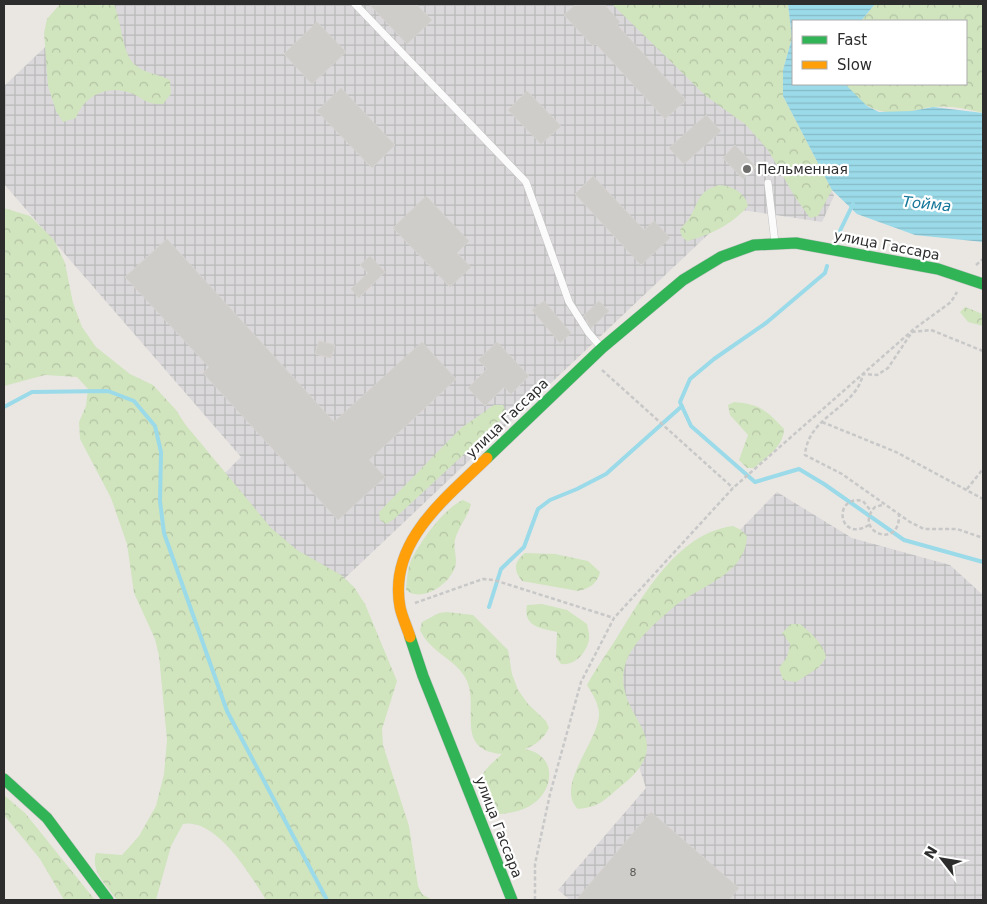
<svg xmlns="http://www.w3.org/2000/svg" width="987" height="904" font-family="'DejaVu Sans',sans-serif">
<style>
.industrial{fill:url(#industrial-grid)}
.forest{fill:url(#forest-crowns)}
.water{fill:url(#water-rules)}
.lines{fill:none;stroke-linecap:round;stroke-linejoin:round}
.stream{stroke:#9bdae8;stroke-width:4}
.building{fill:#cfcdca;stroke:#d5d2cf}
.lane-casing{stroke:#c4c3c3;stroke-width:8}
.fast-casing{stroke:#c4c3c3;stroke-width:12}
.slow-casing{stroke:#c4c3c3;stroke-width:12}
.path{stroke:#c8c8c8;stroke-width:2.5;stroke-dasharray:4 2.5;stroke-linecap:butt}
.lane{stroke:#fcfbfb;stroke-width:7}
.fast{stroke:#30b455;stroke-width:11}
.slow{stroke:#ff9f0a;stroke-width:11}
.poi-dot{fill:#6f6e6d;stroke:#fff;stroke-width:2}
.labels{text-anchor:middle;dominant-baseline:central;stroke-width:4.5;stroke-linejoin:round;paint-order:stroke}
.number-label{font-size:11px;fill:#575756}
.poi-label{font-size:14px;fill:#2d2d2d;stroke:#fff;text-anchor:start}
.street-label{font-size:14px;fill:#2d2d2d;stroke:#fff}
.water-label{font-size:15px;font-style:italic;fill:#147699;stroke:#fff}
</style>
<defs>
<pattern id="industrial-grid" width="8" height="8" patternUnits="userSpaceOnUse" patternTransform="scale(1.25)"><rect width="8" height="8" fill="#dad8da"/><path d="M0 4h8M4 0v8" fill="none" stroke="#bbbabb"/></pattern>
<pattern id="forest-crowns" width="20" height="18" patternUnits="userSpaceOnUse" patternTransform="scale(1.25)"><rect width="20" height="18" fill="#d0e4be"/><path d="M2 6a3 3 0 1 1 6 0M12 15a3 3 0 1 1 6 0" fill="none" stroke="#b3c4a4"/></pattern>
<pattern id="water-rules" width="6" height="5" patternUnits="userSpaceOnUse" patternTransform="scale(1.25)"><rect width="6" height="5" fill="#9bdae8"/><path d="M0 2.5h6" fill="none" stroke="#86bbc7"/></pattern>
</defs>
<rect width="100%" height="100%" fill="#eae7e3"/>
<!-- industrial -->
<path class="industrial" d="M70,4H651L824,168L834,196L822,222L735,209L325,597L221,477L241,457L4,184V86L79,15Z
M777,492L852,538L950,565L983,595V900H570L558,890L646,788L606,667Z"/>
<!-- forest -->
<path class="forest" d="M60,4H114C121,20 122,52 134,64C143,73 159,74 170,80L171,94L163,104C143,105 143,96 127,92C104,86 84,97 76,118L63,122L56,111L48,86L44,33L47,19Z
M612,4H788L792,38L783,70V96L832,190L818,216L810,218L795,197L768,150L746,125L706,96Z
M875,4H983V113C968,109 949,105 933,107C926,107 920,110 913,111C883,116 863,110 845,84H966V21H861Z
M719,185C732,186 745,192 748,206C734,223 709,236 687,241L682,237L680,230C683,225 687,222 690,217C700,200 697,192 719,185Z
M4,208L30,216L54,240L65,263L73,303L82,327L96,347L130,374L153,385L176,410L185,424L271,528L297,550L341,575L354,587L365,604L397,681L382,729L383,745L409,826L418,886L422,894L432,900H266C251,876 216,817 183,824L171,846L156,900H117C107,886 90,871 96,853L122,855L139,836L156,806L164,774L167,740L159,656L155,639L134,593L127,544L111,498L80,439L79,422L86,406L88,389L77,377L45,375L4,386Z
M965,307L983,314V326L968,322L960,312Z
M734,402C759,404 767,410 784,429C784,446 766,458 754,468H747L739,460L748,435L730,415L728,405Z
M494,405H503L506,412L502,419L393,520L386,524L380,520L379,512L461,428Z
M463,500L471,504C468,517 458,527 455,540C453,549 458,559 455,567C449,585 422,603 406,590C407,581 407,571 410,563C418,544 444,508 463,500Z
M733,526L741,530L747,536C746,574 701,586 676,605C659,620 634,640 626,662C608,718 686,735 620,787C604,800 600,807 578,809C554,786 599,741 599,714C599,704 592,693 587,685C596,668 606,655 616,639C643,596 677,533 733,526Z
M525,553L555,554L588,561L600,572C598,583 589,589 578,591L522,581C513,570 514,562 525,553Z
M542,604L567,610L587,624C588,629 590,636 589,640C586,654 574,666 561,664L556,657L557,632C540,628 523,627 527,605Z
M447,612L473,615L508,650L512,674L518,690L528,704L546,721L549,728C544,738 536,745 525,749C558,755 555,791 530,806C517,813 503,814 488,815C473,783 476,777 502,754C454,750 479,709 467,681C457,659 430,653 420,630L422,622L439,613Z
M791,624H800C810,632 825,645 826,658L818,668L796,682L783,680L779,668L787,657L790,644L782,633Z
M4,795L25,813L95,900H64L40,859L4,815Z"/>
<!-- water -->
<path class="water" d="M788,4H875L861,21H793V84H845L867,106L879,112L912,111L933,107L983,113V242L915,235L857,214L832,190L783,96V70L792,38Z"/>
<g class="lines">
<!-- stream -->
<path class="stream" d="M836,239L853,204
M827,266L825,273L766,323L714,359L690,379L680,402L691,426L755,482L799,469L824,484L904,540L983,562
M4,407L32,392L108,391L134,401L155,426L161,452L160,501L164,533L227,711L327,900
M489,607L501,569L524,547L538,509L550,500L577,489L606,474L682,406"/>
</g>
<!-- building -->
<path class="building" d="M369,4H416L432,20L407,44Z
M576,4H604L620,22L617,25L686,100L665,119L596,44L593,46L564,15Z
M317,22L346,52L312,84L284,54Z
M341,88L395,145L372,168L317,111Z
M527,91L561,126L541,144L508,110Z
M706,115L721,131L684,164L669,148Z
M735,145L756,167L743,179L723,158Z
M593,176L644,230L654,221L670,238L641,265L575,194Z
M426,196L469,241L457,253L471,267L450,287L393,228Z
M167,239L334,422L422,342L456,379L369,460L385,477L338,520L203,373L209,367L125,277Z
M370,256L385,272L359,298L351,289L368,273L360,265Z
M544,301L571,333L560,343L532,310Z
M599,301L609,311L591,328L584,315Z
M319,341L335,345L331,358L315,354Z
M497,342L529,376L511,394L504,387L485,406L468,388L487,369L478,360Z
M651,812L739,888L729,900H576Z"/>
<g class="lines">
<!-- lane casing -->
<g class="lane-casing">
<path id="lane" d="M355,4L526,182L569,302L588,332L600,346
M768,183L775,243"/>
</g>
<!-- fast casing -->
<g class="fast-casing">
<path id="fast" d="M487,458L602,348L683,280L721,257L754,245L796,243L938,269L983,284
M410,637L423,676L512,900
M4,779L47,818L108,900"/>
</g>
<!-- slow casing -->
<g class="slow-casing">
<path id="slow" d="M410,637C407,627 402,617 400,607C388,542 445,499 487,458"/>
</g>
<!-- path -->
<path class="path" d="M976,265L983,259
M983,351L931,330L912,332L888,368L877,375L863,374C856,409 808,415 805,455L842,474L910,522L924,529H957L983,538
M602,370L733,488
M822,422L896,452L983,499
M967,489L983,469
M882,505L875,507C852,531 900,551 899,515
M869,525C838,544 832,494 863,501L871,511
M415,603L483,579L494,580L614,618
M535,900V864L550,794L581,682L614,618L733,488L914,329L951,302L957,292"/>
<!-- lane -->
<use href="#lane" class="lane"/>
<!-- fast -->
<use href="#fast" class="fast"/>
<!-- slow -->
<use href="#slow" class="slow"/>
</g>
<!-- markers -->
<circle class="poi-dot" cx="747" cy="169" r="5"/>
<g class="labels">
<!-- number labels -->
<g class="number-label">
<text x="633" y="872">8</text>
</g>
<!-- poi labels -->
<g class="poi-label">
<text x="757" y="169">Пельменная</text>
</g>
<!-- street labels -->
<g class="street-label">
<text transform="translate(887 245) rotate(11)">улица Гассара</text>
<text transform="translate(507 418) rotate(-44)">улица Гассара</text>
<text transform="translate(499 827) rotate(69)">улица Гассара</text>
</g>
<!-- water labels -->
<g class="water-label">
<text transform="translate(927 204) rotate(6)">Тойма</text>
</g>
</g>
<!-- border -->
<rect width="987" height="904" fill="none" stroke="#2d2d2d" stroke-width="10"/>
<!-- legend -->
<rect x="792" y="20" width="175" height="65" fill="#ffffff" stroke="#ababab"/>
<rect x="802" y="36" width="25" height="8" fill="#30b455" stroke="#ababab"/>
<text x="837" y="45" font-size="15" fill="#2d2d2d">Fast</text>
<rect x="802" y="61" width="25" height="8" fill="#ff9f0a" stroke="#ababab"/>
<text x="837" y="70" font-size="15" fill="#2d2d2d">Slow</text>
<!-- north arrow -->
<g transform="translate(942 859) rotate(301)" stroke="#ffffff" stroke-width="4" paint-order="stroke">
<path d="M0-4L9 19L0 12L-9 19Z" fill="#2d2d2d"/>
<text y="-8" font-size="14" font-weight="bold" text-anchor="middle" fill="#2d2d2d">N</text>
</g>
</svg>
